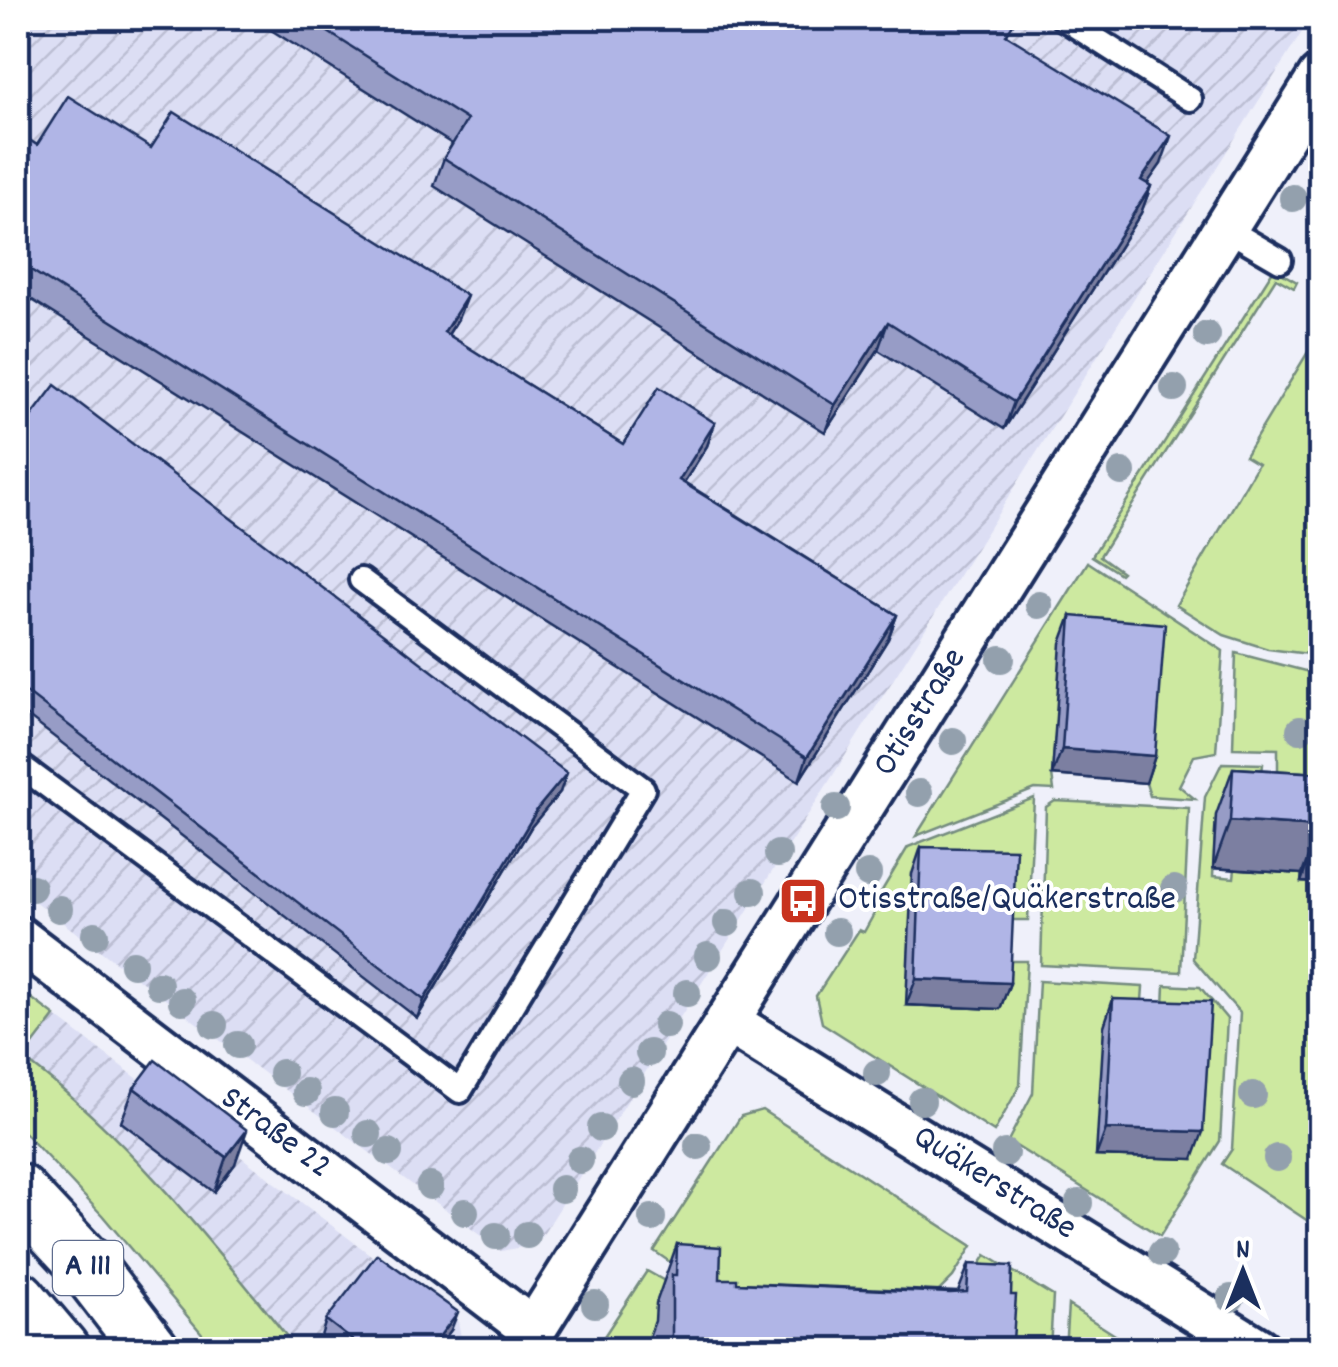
<svg xmlns="http://www.w3.org/2000/svg" width="1338" height="1367" font-family="Dekko,sans-serif">
<style>
.industrial{fill:url(#industrial-furrows)}
.grass{fill:#cde9a0;stroke:#748c7f;stroke-width:2.5}
.lines{fill:none;stroke-linecap:round;stroke-linejoin:round}
.service-casing{stroke:#1b2f5e;stroke-width:30}
.minor-casing{stroke:#1b2f5e;stroke-width:50}
.motorway-casing{stroke:#1b2f5e;stroke-width:62}
.service{stroke:#fff;stroke-width:22}
.minor{stroke:#fff;stroke-width:42}
.motorway{stroke:#fff;stroke-width:55}
.tree{fill:#93a0ad}
.wall{fill:#979cc6;stroke:#1b2f5e;stroke-width:2.5}
.shaded-wall{fill:#7b7fa1;stroke:#1b2f5e;stroke-width:2.5}
.building{fill:#b0b5e6;stroke:#1b2f5e;stroke-width:2.5}
.labels{text-anchor:middle;dominant-baseline:central;stroke-width:8;stroke-linejoin:round;paint-order:stroke}
.shield{fill:#fff;stroke:#5f6d8e;stroke-width:2.5}
.shield-label{font-size:32px;font-weight:bold;fill:#1b2f5e}
.street-label{font-size:35px;fill:#1b2f5e;stroke:#fff}
.poi-label{font-size:35px;fill:#1b2f5e;stroke:#fff;text-anchor:start}
</style>
<defs>
<pattern id="industrial-furrows" width="10" height="10" patternUnits="userSpaceOnUse" patternTransform="scale(2.5)"><rect width="10" height="10" fill="#dcdef4"/><path d="M-1 1l2-2M0 10L10 0M9 11l2-2" fill="none" stroke="#bcbfd4"/></pattern>
</defs>
<rect width="100%" height="100%" fill="#eff0fa"/>
<filter id="ink" filterUnits="userSpaceOnUse"><feTurbulence type="fractalNoise" baseFrequency=".01" numOctaves="2"/><feDisplacementMap in="SourceGraphic" scale="20" xChannelSelector="R" yChannelSelector="G"/><feConvolveMatrix kernelMatrix="1 2 1 2 8 2 1 2 1" color-interpolation-filters="sRGB"/></filter>
<g filter="url(#ink)">
<!-- industrial -->
<path class="industrial" d="M18,18H1311L537,1244L501,1251L18,889Z
M55,1016L458,1321L463,1349H297L235,1271L142,1166L22,1058Z"/>
<!-- grass -->
<path class="grass" d="M1274,269L1297,282L1294,288L1276,278L1100,556L1122,572L1120,574L1092,556Z
M1320,332V624H1318L1317,655L1268,649L1224,635L1176,605L1258,464L1245,456Z
M1088,562L1223,651L1216,752L1194,756L1179,786L1195,799L1150,796L1146,783L1155,651L1062,643L1052,775L1054,790L1035,789L916,836Z
M1236,653L1305,671L1320,672V776L1278,775V749L1233,748Z
M1222,763L1263,764L1257,818L1216,816L1213,876L1234,878L1235,869L1301,874L1302,882L1320,883V1229L1222,1164L1232,1149L1240,1013L1193,959L1205,797Z
M1034,798L1028,920H1004L912,874L907,1005L1000,1009L1002,961H1027L1020,1085L994,1132L822,1023L816,996L859,930L864,932L875,912L871,909L908,847Z
M1055,801L1189,808L1181,972L1041,965L1046,807Z
M1039,981L1143,987L1140,1028H1163L1165,985L1200,987L1227,1019L1220,1141L1160,1236L1008,1141L1033,1093Z
M18,988L55,1016L23,1058C130,1138 214,1246 297,1349H215L102,1215L18,1126Z
M762,1110L972,1246L953,1277L922,1308L712,1291L654,1251L741,1116Z
M986,1255L1053,1296L1050,1349H989L948,1314Z
M647,1271L700,1301L650,1335V1349L595,1350Z
M1068,1305L1137,1349H1065Z"/>
<g class="lines">
<!-- service casing -->
<g class="service-casing">
<path id="service" d="M1063,18L1190,99
M1225,228L1280,260
M18,764L460,1091L643,789L361,580"/>
</g>
<!-- minor casing -->
<g class="minor-casing">
<path id="minor" d="M18,938L533,1330
M727,1021L1259,1350
M521,1350L1320,77"/>
</g>
<!-- motorway casing -->
<g class="motorway-casing">
<path id="motorway" d="M18,1192L81,1259L151,1350
M18,1299L61,1350"/>
</g>
<!-- service -->
<use href="#service" class="service"/>
<!-- minor -->
<use href="#minor" class="minor"/>
<!-- motorway -->
<use href="#motorway" class="motorway"/>
</g>
<!-- trees -->
<g class="tree">
<circle cx="1293" cy="198" r="14"/>
<circle cx="1207" cy="335" r="14"/>
<circle cx="1174" cy="388" r="14"/>
<circle cx="1122" cy="472" r="14"/>
<circle cx="1039" cy="605" r="14"/>
<circle cx="1001" cy="659" r="14"/>
<circle cx="1300" cy="730" r="14"/>
<circle cx="953" cy="741" r="14"/>
<circle cx="919" cy="793" r="14"/>
<circle cx="836" cy="808" r="14"/>
<circle cx="778" cy="854" r="14"/>
<circle cx="868" cy="874" r="14"/>
<circle cx="32" cy="888" r="14"/>
<circle cx="1174" cy="889" r="14"/>
<circle cx="752" cy="892" r="14"/>
<circle cx="59" cy="909" r="14"/>
<circle cx="727" cy="923" r="14"/>
<circle cx="837" cy="932" r="14"/>
<circle cx="95" cy="935" r="14"/>
<circle cx="708" cy="956" r="14"/>
<circle cx="133" cy="964" r="14"/>
<circle cx="159" cy="985" r="14"/>
<circle cx="687" cy="993" r="14"/>
<circle cx="182" cy="1001" r="14"/>
<circle cx="214" cy="1025" r="14"/>
<circle cx="666" cy="1025" r="14"/>
<circle cx="238" cy="1045" r="14"/>
<circle cx="649" cy="1053" r="14"/>
<circle cx="282" cy="1073" r="14"/>
<circle cx="877" cy="1073" r="14"/>
<circle cx="631" cy="1081" r="14"/>
<circle cx="306" cy="1092" r="14"/>
<circle cx="1253" cy="1095" r="14"/>
<circle cx="922" cy="1101" r="14"/>
<circle cx="335" cy="1112" r="14"/>
<circle cx="601" cy="1128" r="14"/>
<circle cx="368" cy="1134" r="14"/>
<circle cx="698" cy="1146" r="14"/>
<circle cx="389" cy="1152" r="14"/>
<circle cx="1005" cy="1153" r="14"/>
<circle cx="1277" cy="1158" r="14"/>
<circle cx="580" cy="1160" r="14"/>
<circle cx="430" cy="1186" r="14"/>
<circle cx="562" cy="1189" r="14"/>
<circle cx="1079" cy="1203" r="14"/>
<circle cx="465" cy="1212" r="14"/>
<circle cx="652" cy="1218" r="14"/>
<circle cx="527" cy="1235" r="14"/>
<circle cx="496" cy="1236" r="14"/>
<circle cx="1162" cy="1253" r="14"/>
<circle cx="1231" cy="1298" r="14"/>
<circle cx="595" cy="1304" r="14"/>
</g>
<!-- wall -->
<path class="wall" d="M252,18H1002L1008,36L1161,164L1147,183L1151,186L1141,213L1004,429L878,350L825,432L434,186L444,158L452,144Z
M18,133L37,145L151,148L458,319L448,335L623,444L715,423L707,446L684,482L897,615L888,639L799,781L18,291Z
M18,434L560,792L531,827L417,1018L18,709Z
M1320,567V655H1317Z
M1071,616L1155,756L1146,783L1052,775L1061,643Z
M1233,768L1320,773V883L1301,882L1302,874L1213,868L1216,815Z
M921,847L1010,983L1000,1009L906,1005L912,874Z
M1113,999L1193,1159L1096,1156L1104,1026Z
M134,1088L235,1164L214,1192L121,1122Z
M677,1244L720,1279L737,1283L958,1292L969,1264L1011,1295L1013,1341L1010,1350H650V1334L655,1321L656,1303Z
M326,1320L451,1330L436,1350H334L320,1339Z"/>
<!-- shaded-wall -->
<path class="shaded-wall" d="M1171,136L1161,164L1131,207L1141,180Z
M1151,186L1141,213L1004,429L1014,402Z
M467,296L458,319L435,355L444,332Z
M888,322L878,350L825,432L835,405Z
M715,423L707,446L671,503L679,480Z
M897,615L888,639L799,781L807,757Z
M1062,749L1155,756L1146,783L1052,775Z
M567,773L560,792L531,827L417,1018L424,1000L538,808Z
M1230,821L1319,827L1302,874L1213,868Z
M1318,835H1320V883L1301,882Z
M916,979L1010,983L1000,1009L906,1005Z
M1106,1129L1203,1132L1193,1159L1096,1156Z
M247,1130L235,1164L214,1192L226,1157Z
M458,1312L451,1330L436,1350H429Z"/>
<!-- building -->
<path class="building" d="M306,18H1002L1013,24L1006,35L1171,136L1141,180L1151,186L1014,402L888,322L835,405L444,158L467,120Z
M68,96L151,148L174,112L467,296L444,332L623,444L659,387L715,423L679,480L897,615L807,757L18,262V133L37,145Z
M55,385L567,773L538,808L424,1000L18,686V434Z
M1071,616L1165,624L1155,756L1062,749Z
M1233,768L1320,773V835H1318L1319,827L1230,821Z
M921,847L1016,849L1010,983L916,979Z
M1113,999L1211,1002L1203,1132L1106,1129Z
M155,1060L247,1130L226,1157L134,1088Z
M677,1244L721,1247L720,1279H737V1283L950,1293L967,1292L969,1264L1012,1266L1011,1295H1016L1013,1341H1008V1350H672V1275H676Z
M377,1254L458,1312L429,1350H365L326,1320Z"/>
</g>
<!-- icons -->
<defs>
<g id="bus-square" transform="scale(2.5)"><rect x="-9" y="-9" width="18" height="18" rx="4" fill="#c8321e" stroke="#fff"/><path d="M-5-6H5V4H4V6H2V4H-2V6H-4V4H-5ZM-3.5-4V0h7V-4ZM-3.5 1.2v1.5H-2V1.2ZM2 1.2v1.5H3.5V1.2Z" fill="#fff"/></g>
</defs>
<g fill-rule="evenodd">
<use href="#bus-square" x="803" y="901"/>
</g>
<g class="labels">
<!-- shield labels -->
<rect class="shield" x="53" y="1241" width="70" height="54" rx="8"/>
<g class="shield-label">
<text x="88" y="1268">A 111</text>
</g>
<!-- street labels -->
<g class="street-label">
<text transform="translate(921 713) rotate(-58)">Otisstraße</text>
<text transform="translate(275 1134) rotate(37)">Straße 22</text>
<text transform="translate(994 1184) rotate(32)">Quäkerstraße</text>
</g>
<!-- poi labels -->
<g class="poi-label">
<text x="838" y="901">Otisstraße/Quäkerstraße</text>
</g>
</g>
<!-- margin -->
<rect width="1338" height="1367" fill="none" stroke="#fff" stroke-width="60"/>
<rect x="30" y="30" width="1278" height="1307" fill="none" stroke="#1b2f5e" stroke-width="4" filter="url(#ink)"/>
<!-- north arrow -->
<g transform="translate(1243 1272)" stroke="#ffffff" stroke-width="8" paint-order="stroke">
<path d="M0-8L18 38L0 25L-18 38Z" fill="#1b2f5e"/>
<text y="-15" font-size="28" font-weight="bold" text-anchor="middle" fill="#1b2f5e">N</text>
</g>
</svg>
